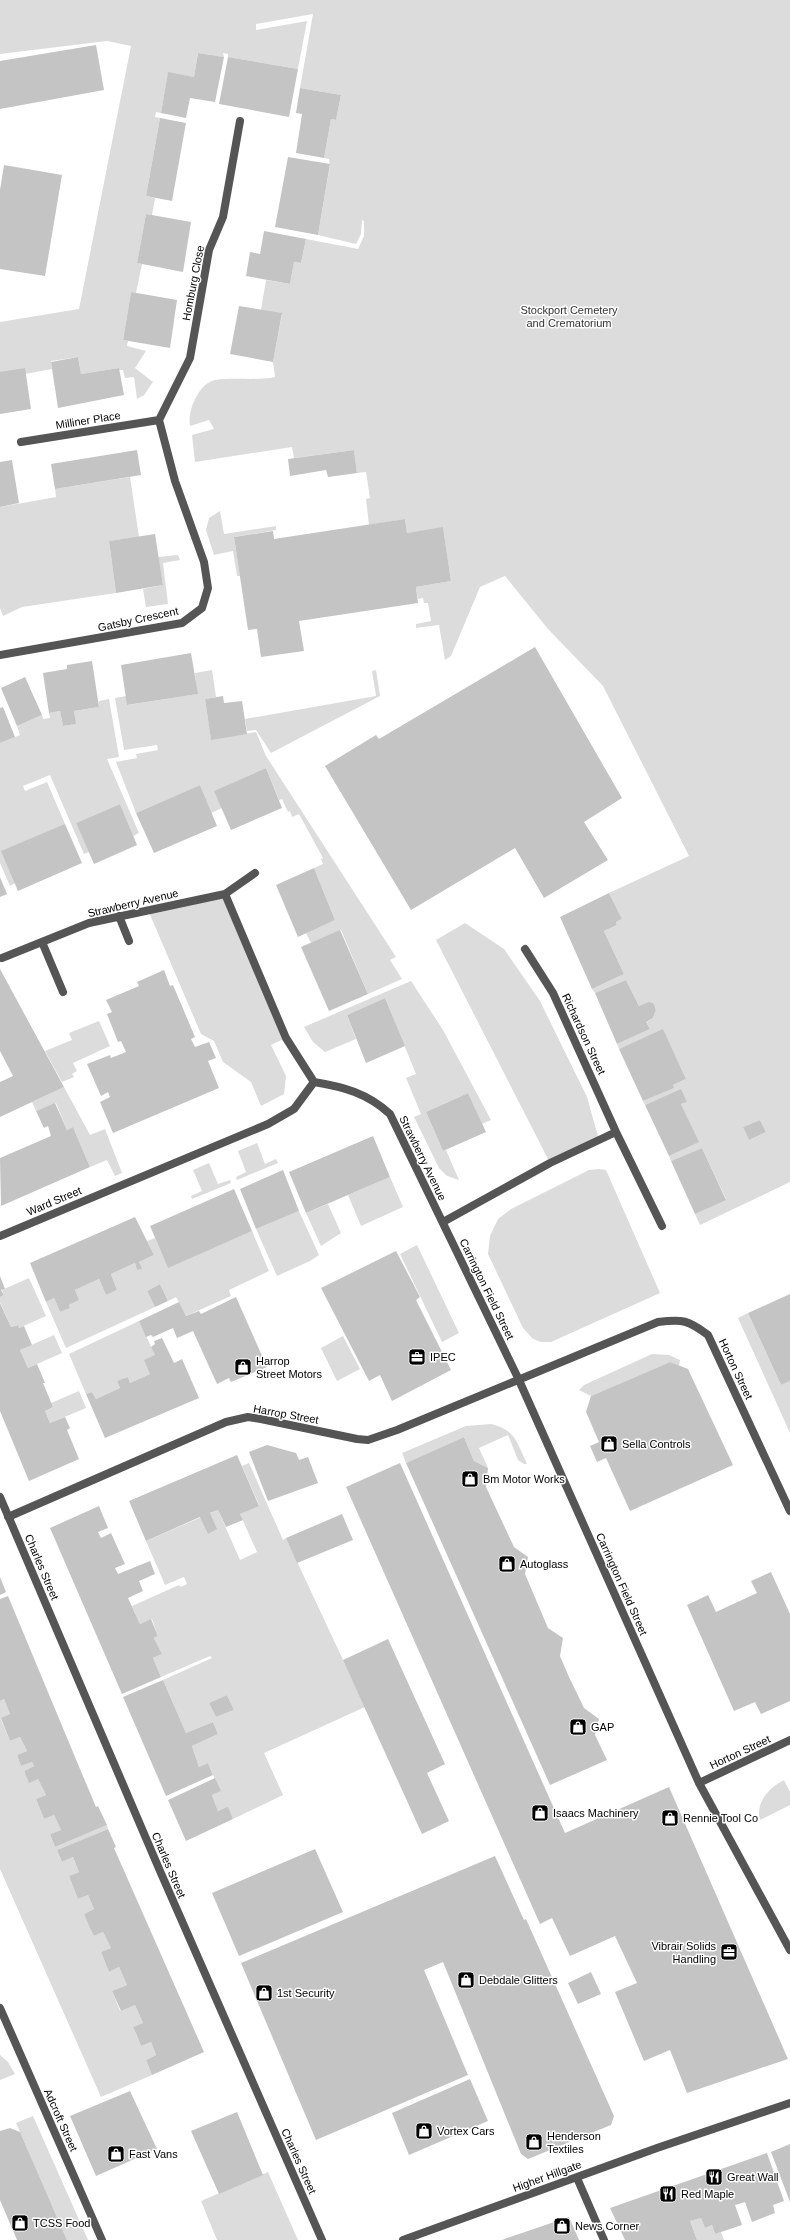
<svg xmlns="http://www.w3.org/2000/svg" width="790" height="2240" font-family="Arial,sans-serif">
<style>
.green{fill:#dcdcdc;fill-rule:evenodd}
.building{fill:#c4c4c4}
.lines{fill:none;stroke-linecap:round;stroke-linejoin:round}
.minor{stroke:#555;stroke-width:8}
.tertiary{stroke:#555;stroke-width:8}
.labels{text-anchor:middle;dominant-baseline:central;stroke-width:3;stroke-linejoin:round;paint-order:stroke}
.street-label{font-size:11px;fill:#000;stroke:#fff}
.park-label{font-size:11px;fill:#333;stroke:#fff}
.poi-label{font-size:11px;fill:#000;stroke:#fff;text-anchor:start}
</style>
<rect width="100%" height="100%" fill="#fff"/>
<!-- green -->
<path class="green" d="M0,0H790V1182L700,1225L695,1214L726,1199L702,1148L671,1161L669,1156L698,1142L681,1104L687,1102L681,1090L645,1105L643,1101L673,1088V1085L686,1079L663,1030L619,1049L617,1044L650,1029L646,1022L653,1018L656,1010L654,1004L639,1006L626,980L595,993L592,989L624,974L604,931L617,925L616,922L622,919L609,893L689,856L603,686L548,629L505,576L480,587L451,656L445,660L439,625L416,628V624L431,621L428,603H424L423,598L418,599L416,587L451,581L443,528L407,533L405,519L369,525L366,499L370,498L366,472L357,473L354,450L294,458L292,447L195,462L192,435L214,429L209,420L190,426C187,411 199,383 215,380C235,377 255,381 275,377L273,362L282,314L261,310L266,280L290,284L294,262L301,263L306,239L358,249L364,236V221L362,220L361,234L356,244L318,235L330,165L329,159L324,158L331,119L336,120L341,95L300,88L313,14L256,24V30L307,21L298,69L228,57V54L223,53L224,57L198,53L194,77L168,73L161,113L156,112L155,117L160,118L146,196L155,198L152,215L146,214L137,263L142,264L136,293L131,292L123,340L128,341L127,346L146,351L135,368L153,382L144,395L137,399L134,377L125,378L123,370H119V368L81,374L78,357L51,361L52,369L25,374L0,372V322L79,309L131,46L107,41L0,54ZM760,1120L766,1132L749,1140L743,1127Z
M130,477L139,537L109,541L116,593L22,607L3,616L0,608V507L56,497L55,489Z
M220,511L224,534L276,526V530L234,537L240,576H237L233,551L214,555L206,530L209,518Z
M178,555L180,560L163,563L168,604L146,607L143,589L163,585L158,557Z
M212,670L216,697L205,699L211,739L256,732L266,756L396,957L390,960L402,979L368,994L341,930L311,943L306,933L335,920L314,868L323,864L321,859L323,858L299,814L292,817L290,811L288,812L282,799L279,800L266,768L215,791L222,808L211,813L200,785L136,813L116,762L137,758L136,754L158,750L157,745L124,750L115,698L126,696L128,705L197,694L195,673Z
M376,670L380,696L271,753L256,730L247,731L245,719L376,696L372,671Z
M109,699L119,757L107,759L139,833L133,836L120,804L76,823L89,852L84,854L50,775L23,786L25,791L47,782L65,824L15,883L10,886L0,863V743L20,735L17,726L42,715L43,719L50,718L49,713L60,711L63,726L75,724L74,711L99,707V701Z
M225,894L286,1038L271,1045L286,1076L284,1094L261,1106L251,1082L223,1062L214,1041L201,1034L148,910Z
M465,923L504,949L540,1001L587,1097L599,1140L550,1163L436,940Z
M411,981L443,1030L491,1120L482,1124L468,1093L426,1112L443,1151L446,1150L459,1180L447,1176L439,1168L414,1117L421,1114L406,1078L416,1074L385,998L347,1015L356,1039L325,1052L313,1042L304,1027Z
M99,1021L110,1046L73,1063L77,1071L72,1074L74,1077L62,1082L45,1051L72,1040L69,1033Z
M64,1087L90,1135L105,1129L122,1173L115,1176L107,1160L90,1167L73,1127L67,1130L56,1103L36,1111L32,1102Z
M257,1143L265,1164L276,1159L278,1163L237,1180L236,1177L246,1172L238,1151Z
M209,1163L218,1184L230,1180L231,1183L192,1199L191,1196L202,1191L193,1170Z
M599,1169L606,1170L660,1293L551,1342H541L533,1339L523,1328L488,1254L490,1236L498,1219L511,1209L589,1170Z
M390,1177L403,1207L361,1226L348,1195Z
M328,1204L341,1233L321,1246L306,1213Z
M299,1211L319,1255L310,1261L277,1276L256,1229Z
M252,1231L269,1271L229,1290L231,1296L186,1316L176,1297L168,1301L160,1284L147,1291L155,1307L66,1348L46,1302L54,1298L60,1312L70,1308L69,1305L79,1300L75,1290L99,1279L106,1295L117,1290L111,1274L135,1263L137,1270L141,1269L139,1262L154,1255L147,1241L155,1238L168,1267Z
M417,1245L459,1333L442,1342L400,1254Z
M29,1278L46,1316L19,1328L17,1325L11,1327L0,1302V1297L4,1295L2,1290Z
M748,1313L781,1385L790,1381V1433L738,1318Z
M139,1321L155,1355L150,1374L130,1383L128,1377L117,1381L120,1388L96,1399L92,1392L86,1394L69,1354Z
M54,1335L62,1353L28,1368L20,1350Z
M343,1336L360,1369L337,1381L321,1348Z
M652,1354L669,1355L680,1360L679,1366L670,1362L591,1396L579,1390L584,1385Z
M79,1391L86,1408L50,1423L45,1411L53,1407L51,1403Z
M491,1424C516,1430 517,1443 527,1464H524L518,1460L508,1435L479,1448L488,1468L474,1461L464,1437L406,1463L402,1453L466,1426Z
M249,1463L283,1540L286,1538L365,1707L264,1753L283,1795L233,1819L228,1808L218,1811L212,1795L220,1791L208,1763L199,1767L192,1746L218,1734L213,1722L186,1733L163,1680L212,1658L210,1656L161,1677L153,1658L162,1654L154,1638L158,1636L152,1619L140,1624L132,1606L179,1585L181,1587L187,1584L184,1577L165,1585L146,1541L218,1510L240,1560L257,1552L240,1514L259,1505L242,1466ZM227,1695L234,1710L216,1717L209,1703Z
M4,1699L10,1714L1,1719L10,1741L20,1737L27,1751L17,1755L21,1766L32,1762L34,1766L24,1771L29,1782L38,1779L46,1795L36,1799L44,1819L54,1815L61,1830L50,1834L55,1847L107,1825L108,1829L57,1850L62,1862L73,1857L79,1872L69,1876L78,1899L88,1895L94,1909L84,1914L94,1936L103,1932L111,1948L101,1952L109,1972L119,1967L127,1985L112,1991L120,2011L135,2005L143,2023L133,2027L141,2046L151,2042L156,2055L146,2060L152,2075L101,2097L0,1869V1701Z
M784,1780L790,1792V1805L760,1820C755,1802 770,1787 784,1780Z
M0,2055L8,2062L15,2074L0,2080Z
M33,2116L88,2240H67L16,2123Z
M268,2172L298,2240H217L201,2201Z
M701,2218L705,2228L712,2225L715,2234L721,2232L724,2240H697L690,2221Z"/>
<!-- building -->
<path class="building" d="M96,45L104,90L0,109V61Z
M198,53L224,57L215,102L190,98L186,118L161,113L168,72L194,77Z
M228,57L298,69L289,117L219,104Z
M300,88L341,95L336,120L331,119L324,158L296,153L302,114L296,113Z
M160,118L186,123L172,201L146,196Z
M288,157L330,164L318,235L275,227Z
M4,165L62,175L45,276L0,269V190Z
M146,214L191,222L183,272L137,263Z
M264,231L306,239L301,263L294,262L290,284L246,276L250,252L260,254Z
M131,292L177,300L170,348L123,340Z
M239,306L282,313L273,362L230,354Z
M78,357L81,374L119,368L124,395L58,408L51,362Z
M25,368L31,409L0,414V372Z
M137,450L141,475L55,489L51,464Z
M354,450L357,473L328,477L326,470L290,476L288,459Z
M12,460L19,503L0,507V462Z
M405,519L407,533L443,527L451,581L416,587L418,603L299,621L304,651L261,657L257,629L248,630L234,537L273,531L274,539Z
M155,534L163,585L116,593L109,541Z
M535,647L622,798L584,822L608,860L544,898L515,848L411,910L325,766L376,735L379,739Z
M191,653L198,694L127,705L121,665Z
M92,661L99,707L74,711L76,724L63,726L60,711L49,713L43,673L67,669V665Z
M25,677L42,715L17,726L1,688Z
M223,696L224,703L242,701L247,734L211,740L205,699Z
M3,707L15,737L0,743V708Z
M266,768L282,808L231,830L214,791Z
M200,785L217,826L154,853L136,813Z
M120,804L137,845L94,864L76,823Z
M65,824L82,863L18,891L1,851Z
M314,868L335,920L298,937L276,885Z
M0,877L7,894L0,897Z
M609,893L622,919L616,922L617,925L604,931L624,974L592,989L560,917Z
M340,930L368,994L329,1011L301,947Z
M0,969L64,1087L0,1117V1082L13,1076L0,1051Z
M164,970L170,986L173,985L195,1037L191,1039L195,1047L209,1042L216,1058L208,1061L219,1088L113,1133L100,1102L110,1097L108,1092L101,1096L87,1064L110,1055L111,1058L126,1052L121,1041L118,1042L107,1014L112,1012L106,1000L139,986L137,982Z
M626,980L639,1006L649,1002L654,1004L656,1010L653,1018L646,1022L650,1029L617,1044L595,993Z
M385,998L405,1046L366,1063L347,1015Z
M663,1029L686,1079L673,1085L674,1088L643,1101L619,1049Z
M681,1089L687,1102L681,1104L699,1142L669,1156L645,1105Z
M468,1093L486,1132L443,1151L426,1112Z
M55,1103L67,1130L73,1127L90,1167L1,1206L0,1158L51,1136L48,1126L44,1128L36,1111Z
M760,1120L766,1132L749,1140L743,1127Z
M373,1136L390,1177L306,1213L289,1172Z
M702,1148L726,1200L695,1214L671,1161Z
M283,1170L299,1211L256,1229L240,1189Z
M234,1189L252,1231L168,1268L150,1226Z
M135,1217L154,1255L139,1262L142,1269L137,1270L135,1263L111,1274L117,1290L106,1295L99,1279L75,1290L79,1300L69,1305L70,1308L60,1312L54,1298L46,1302L30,1263Z
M396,1251L420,1297L416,1300L451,1370L392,1401L380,1375L369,1381L321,1288Z
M0,1276L5,1289L1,1290L4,1295L0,1297Z
M160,1284L168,1301L155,1307L147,1291Z
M790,1294V1381L781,1385L748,1313Z
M236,1297L267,1367L231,1382L229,1378L217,1384L193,1331L177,1338L173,1328L153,1337L151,1335L146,1337L139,1321L179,1302L186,1316L199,1311L201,1314Z
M0,1303L11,1327L18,1325L19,1328L24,1326L32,1345L20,1350L28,1368L37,1364L45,1383H43L53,1407L45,1411L50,1423L65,1417L70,1428L67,1430L79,1459L29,1481L0,1411Z
M162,1338L174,1363L182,1359L199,1398L105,1438L86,1394L92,1392L96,1399L120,1388L117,1381L122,1379L128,1377L130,1383L150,1374L144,1360L155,1355L151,1347L155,1344L154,1341Z
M670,1362L688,1369L733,1465L630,1511L606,1458L597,1462L590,1446L599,1442L586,1412L591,1396Z
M464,1437L474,1461L488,1468L486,1487L514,1547L528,1557L525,1574L548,1628L563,1638L560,1656L569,1677L584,1708L599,1719L595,1735L607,1760L550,1785L406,1463Z
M267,1445L296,1453L299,1460L308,1457L318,1483L268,1501L249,1452Z
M237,1455L259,1506L240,1514L243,1520L226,1527L218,1510L210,1513L217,1529L208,1534L200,1517L146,1541L129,1501Z
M400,1463L565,1833L669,1787L788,2059L687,2093L670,2050L644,2061L615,1992L637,1983L615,1936L570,1956L552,1918L540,1924L346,1487Z
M99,1506L108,1528L98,1532L101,1538L111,1533L125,1564L115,1568L118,1574L150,1561L155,1574L139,1581L143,1591L128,1598L140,1624L151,1619L158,1636L154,1638L162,1654L153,1658L161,1677L122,1694L50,1528Z
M342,1514L353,1540L297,1563L286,1538Z
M771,1572L790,1614V1701L761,1714L755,1702L734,1711L687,1605L708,1595L716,1612L757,1593L751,1581Z
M0,1577L6,1592L0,1595Z
M8,1596L80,1769L96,1807L98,1806L107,1825L55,1847L50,1834L61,1830L54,1815L44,1819L36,1799L46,1795L38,1779L29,1783L24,1771L34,1766L32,1762L21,1766L17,1755L27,1751L20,1737L10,1741L1,1718L10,1714L4,1699L0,1701V1599Z
M388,1639L445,1764L427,1773L449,1821L422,1834L343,1660Z
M163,1680L186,1733L213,1722L218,1734L192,1746L199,1767L208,1763L213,1775L166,1796L123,1697Z
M227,1695L234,1710L216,1717L209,1703Z
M215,1778L221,1791L212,1795L218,1811L228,1807L233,1819L186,1841L168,1800Z
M108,1829L116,1847L114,1848L204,2052L152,2075L146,2060L156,2055L151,2042L141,2046L137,2036L133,2027L143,2023L135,2005L121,2011L112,1991L127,1985L119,1967L109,1972L101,1952L111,1948L103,1932L94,1936L89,1926L84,1914L94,1909L88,1895L78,1899L69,1876L79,1872L73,1857L62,1862L57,1850Z
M315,1849L343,1912L239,1956L212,1893Z
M495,1856L524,1920L526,1919L614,2116L611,2125L528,2159L521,2154L443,1962L424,1970L468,2075L316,2140L241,1963Z
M591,1972L601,1994L578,2004L568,1983Z
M470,2079L488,2121L409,2155L392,2113Z
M130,2091L157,2149L96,2176L70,2116Z
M237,2112L263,2175L219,2194L191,2131Z
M10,2128L20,2132L67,2240H17L0,2200V2131Z
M790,2144V2202L771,2152Z
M767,2153L784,2201L773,2205L775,2213L752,2222L745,2202L735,2205L742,2225L715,2234L712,2225L705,2228L701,2218L690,2221L697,2240H625L610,2208Z
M569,2217L579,2240H502L507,2238Z"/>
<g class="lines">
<!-- minor -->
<path class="minor" d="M159,420L190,358L209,250L223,217L240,121
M21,442L159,420
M0,655L182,623L202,608L208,588L204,562L175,481L159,420
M225,894L255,873
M119,916L129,941
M42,942L63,992
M525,949L553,993L616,1132L662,1226
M2,958L89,923L225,894L286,1038L314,1082C344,1087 367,1093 390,1114L518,1378L699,1783L790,1950
M443,1222L550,1163L616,1132
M0,1236L268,1124L294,1109L314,1082
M0,1497L160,1871L322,2240
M8,1517L226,1422L248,1417L261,1419L357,1439L368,1440L397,1430L658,1322C683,1319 688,1320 708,1335L790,1511
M699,1783L790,1740
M0,2008L102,2240
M577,2178L604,2240"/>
<!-- tertiary -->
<path class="tertiary" d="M403,2240L657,2148L790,2103"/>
</g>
<!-- icons -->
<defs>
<g id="office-square" transform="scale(0.9)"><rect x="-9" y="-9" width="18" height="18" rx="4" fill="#000" stroke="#fff"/><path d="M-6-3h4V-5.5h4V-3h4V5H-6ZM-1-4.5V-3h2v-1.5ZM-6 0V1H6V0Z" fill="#fff"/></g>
<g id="shop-square" transform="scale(0.9)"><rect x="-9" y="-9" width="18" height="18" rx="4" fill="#000" stroke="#fff"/><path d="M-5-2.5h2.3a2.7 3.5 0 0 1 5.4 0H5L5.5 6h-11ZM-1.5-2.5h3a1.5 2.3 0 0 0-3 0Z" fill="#fff"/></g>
<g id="restaurant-square" transform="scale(0.9)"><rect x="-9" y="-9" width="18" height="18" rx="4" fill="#000" stroke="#fff"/><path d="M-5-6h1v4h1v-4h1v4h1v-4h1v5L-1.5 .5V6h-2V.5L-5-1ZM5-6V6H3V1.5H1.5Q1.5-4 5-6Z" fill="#fff"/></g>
</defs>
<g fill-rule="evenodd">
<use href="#office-square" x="417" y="1357"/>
<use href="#shop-square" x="243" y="1367"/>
<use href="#shop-square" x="609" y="1444"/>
<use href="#shop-square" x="470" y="1479"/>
<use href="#shop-square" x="507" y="1564"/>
<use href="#shop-square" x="578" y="1727"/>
<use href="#shop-square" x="540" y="1813"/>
<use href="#shop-square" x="670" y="1818"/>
<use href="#office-square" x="729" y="1952"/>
<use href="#shop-square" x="466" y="1980"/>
<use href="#shop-square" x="264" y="1993"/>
<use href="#shop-square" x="424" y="2131"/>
<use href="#shop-square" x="534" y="2142"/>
<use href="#shop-square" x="116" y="2154"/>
<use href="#restaurant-square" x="714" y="2177"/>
<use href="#restaurant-square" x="668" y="2194"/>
<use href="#shop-square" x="20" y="2223"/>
<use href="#shop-square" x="562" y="2226"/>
</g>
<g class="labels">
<!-- street labels -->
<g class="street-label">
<text transform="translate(193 283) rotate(-79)">Homburg Close</text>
<text transform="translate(88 420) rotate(-9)">Milliner Place</text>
<text transform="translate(138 619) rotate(-12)">Gatsby Crescent</text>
<text transform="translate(133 903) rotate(-13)">Strawberry Avenue</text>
<text transform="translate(584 1034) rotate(65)">Richardson Street</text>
<text transform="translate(423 1158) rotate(64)">Strawberry Avenue</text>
<text transform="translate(54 1201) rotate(-23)">Ward Street</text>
<text transform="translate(487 1289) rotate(64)">Carrington Field Street</text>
<text transform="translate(736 1369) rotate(65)">Horton Street</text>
<text transform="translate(286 1414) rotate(10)">Harrop Street</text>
<text transform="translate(42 1567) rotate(67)">Charles Street</text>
<text transform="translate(622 1584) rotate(66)">Carrington Field Street</text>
<text transform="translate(740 1752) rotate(-25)">Horton Street</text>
<text transform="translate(169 1865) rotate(67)">Charles Street</text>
<text transform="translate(61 2120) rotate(66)">Adcroft Street</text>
<text transform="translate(299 2161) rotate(66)">Charles Street</text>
<text transform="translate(547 2176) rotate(-20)">Higher Hillgate</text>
</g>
<!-- park labels -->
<g class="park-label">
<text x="569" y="310">Stockport Cemetery<tspan x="569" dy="13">and Crematorium</tspan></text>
</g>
<!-- poi labels -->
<g class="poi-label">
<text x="430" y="1357">IPEC</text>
<text x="256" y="1361">Harrop<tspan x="256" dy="13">Street Motors</tspan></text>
<text x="622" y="1444">Sella Controls</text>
<text x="483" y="1479">Bm Motor Works</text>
<text x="520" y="1564">Autoglass</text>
<text x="591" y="1727">GAP</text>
<text x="553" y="1813">Isaacs Machinery</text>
<text x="683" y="1818">Rennie Tool Co</text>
<text x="716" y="1946" text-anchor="end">Vibrair Solids<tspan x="716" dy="13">Handling</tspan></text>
<text x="479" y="1980">Debdale Glitters</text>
<text x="277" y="1993">1st Security</text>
<text x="437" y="2131">Vortex Cars</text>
<text x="547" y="2136">Henderson<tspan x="547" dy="13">Textiles</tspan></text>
<text x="129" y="2154">Fast Vans</text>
<text x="727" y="2177">Great Wall</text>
<text x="681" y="2194">Red Maple</text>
<text x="33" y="2223">TCSS Food</text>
<text x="575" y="2226">News Corner</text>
</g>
</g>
</svg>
